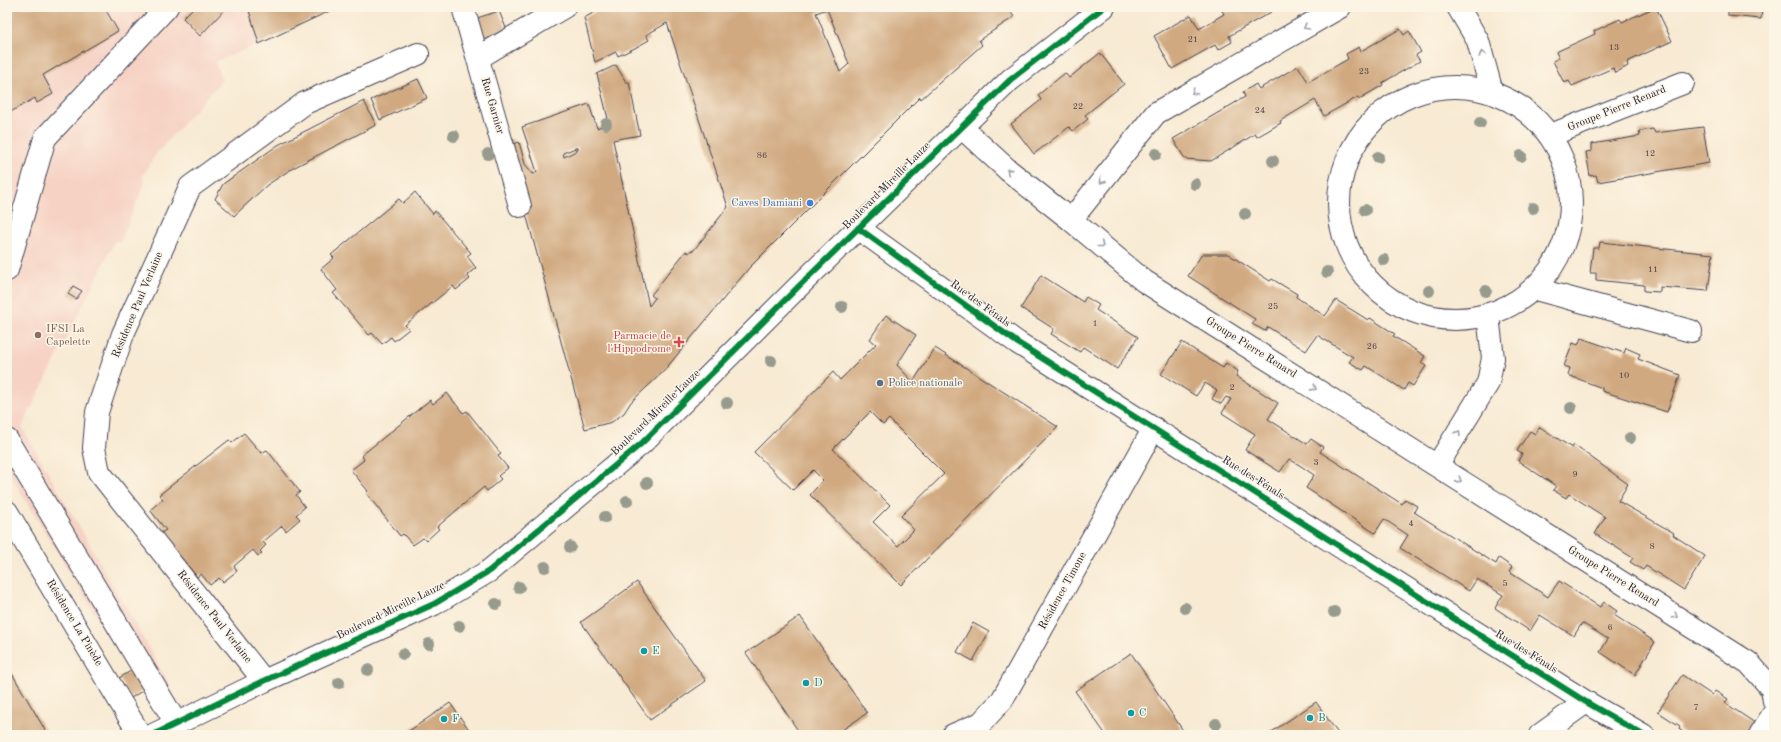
<svg xmlns="http://www.w3.org/2000/svg" width="1781" height="742" font-family="'Old Standard TT',serif">
<style>
.built{fill:#f6d2c4}
.building{fill:#d0a980;fill-rule:evenodd}
.lines{fill:none;stroke-linecap:round;stroke-linejoin:round}
.minor-casing{stroke:#424052;stroke-width:24}
.minor{stroke:#fff;stroke-width:22}
.cycleway-casing{stroke:#fcf5e5;stroke-width:8}
.cycleway{stroke:#00873e;stroke-width:6}
.tree{fill:#969b8e}
.oneway{stroke:#9c9ca7}
.shop-dot{fill:#3f7fe0;stroke:#fcf5e5;stroke-width:1.5}
.education-dot{fill:#8d6e63;stroke:#fcf5e5;stroke-width:1.5}
.health-dot{fill:#e0444e;stroke:#fcf5e5;stroke-width:1.5}
.service-dot{fill:#5c6f8a;stroke:#fcf5e5;stroke-width:1.5}
.culture-dot{fill:#0f9aa8;stroke:#fcf5e5;stroke-width:1.5}
.labels{text-anchor:middle;dominant-baseline:central;stroke-width:3;stroke-linejoin:round;paint-order:stroke}
.number-label{font-size:9px;fill:#4e444c}
.street-label{font-size:11px;fill:#22223b;stroke:#fcf5e5}
.shop-label{font-size:11px;fill:#366cbe;stroke:#fcf5e5;text-anchor:end}
.education-label{font-size:11px;fill:#785e54;stroke:#fcf5e5;text-anchor:start}
.health-label{font-size:11px;fill:#be3a42;stroke:#fcf5e5;text-anchor:end}
.service-label{font-size:11px;fill:#4e5e75;stroke:#fcf5e5;text-anchor:start}
.culture-label{font-size:11px;fill:#0d838f;stroke:#fcf5e5;text-anchor:start}
</style>
<rect width="100%" height="100%" fill="#fcf5e5"/>
<filter id="ink" filterUnits="userSpaceOnUse"><feTurbulence type="fractalNoise" baseFrequency=".025" numOctaves="2"/><feDisplacementMap in="SourceGraphic" scale="8" xChannelSelector="R" yChannelSelector="G"/><feConvolveMatrix kernelMatrix="1 2 1 2 8 2 1 2 1" color-interpolation-filters="sRGB"/></filter>
<filter id="wash" filterUnits="userSpaceOnUse"><feTurbulence type="fractalNoise" baseFrequency=".012" numOctaves="4" result="noise"/><feDisplacementMap in="SourceGraphic" scale="16" xChannelSelector="R" yChannelSelector="G"/><feGaussianBlur stdDeviation="0.9" result="paint"/><feColorMatrix in="noise" values="0 0 0 0 0 0 0 0 0 0 0 0 0 0 0 0 0 1.4 0 .05"/><feComposite in="paint" operator="in"/></filter>
<g filter="url(#wash)">
<rect width="100%" height="100%" fill="#f8ead3"/>
<!-- built -->
<path class="built" d="M7,7H248L259,44L215,62L222,80L156,154L142,177L145,182L120,242L115,241L22,427L172,688L159,692L147,699L7,470Z"/>
<g id="blocks">
<!-- building -->
<path class="building" d="M7,7H104L118,31L43,75L53,94L37,103L35,98L7,114V70L12,67L7,58Z
M194,7H227L200,36L183,18Z
M248,7H338L259,44Z
M604,7H1017L1010,11L1014,17L979,40L982,45L921,99L920,97L749,268L663,372L631,402L624,413L612,422L585,429L506,141L513,139L514,144L519,142L525,164L533,174L537,172L522,127L589,104L597,128L609,123L597,74L616,65L626,82H629L640,135L613,140L649,306L655,298L651,295L686,251L689,253L691,250L693,251L728,207L667,23L646,35L649,40L635,48L618,56L616,52L595,62L584,18ZM827,9L849,64L840,72L816,13ZM578,147V150L564,157L563,153Z
M1220,7H1269L1271,12L1229,36L1232,42L1218,50L1215,45L1172,69L1154,36L1191,15L1199,29L1224,14Z
M1656,7L1672,41L1627,62L1628,66L1615,73L1613,68L1572,86L1569,81L1564,83L1553,61L1559,58L1556,52L1595,34L1594,31L1620,19L1622,22Z
M1728,7H1762L1761,19L1728,16Z
M499,11L506,28L482,42L477,18Z
M1400,29L1404,35L1409,31L1421,52L1416,55L1420,61L1382,83L1383,85L1359,99L1358,97L1324,116L1315,100L1280,121L1281,123L1257,137L1255,134L1211,161L1185,159L1173,139L1245,97L1243,92L1256,84L1259,89L1298,66L1308,82L1348,59L1346,54L1359,47L1361,51Z
M1100,53L1124,84L1085,115L1088,119L1073,131L1069,127L1034,154L1011,124L1041,100L1038,95L1065,73L1069,78Z
M418,79L427,98L380,120L371,100Z
M364,101L376,125L293,168L267,185L234,216L215,199L223,184L278,145Z
M1703,127L1709,163L1598,182L1596,175L1590,176L1586,152L1592,151V144L1640,136L1639,131L1653,129L1655,133Z
M415,192L433,214L435,211L471,253L467,256L476,268L467,275L470,279L456,290L453,286L405,325L409,329L394,341L391,337L382,344L372,333L369,335L333,293L337,290L321,269L334,258L331,255L399,199L403,203Z
M1600,242L1713,254L1708,291L1660,287V292L1644,291V285L1596,280V273H1590L1593,248H1599Z
M1202,254H1228L1270,281L1272,279L1297,294L1296,297L1325,316L1336,300L1368,320L1370,318L1395,334L1393,336L1425,356L1421,363L1426,366L1413,386L1408,383L1404,390L1366,366L1363,370L1349,362L1353,357L1317,335L1306,351L1268,327L1265,331L1252,324L1255,319L1188,276Z
M1041,275L1083,302L1086,297L1099,305L1096,310L1138,337L1117,369L1083,347L1080,352L1051,334L1054,329L1021,308Z
M73,286L82,291L76,299L68,294Z
M886,315L916,335L897,365L913,382L935,348L1058,427L901,585L810,495L823,480L813,470L793,490L754,452L833,372L840,380L876,344L870,339ZM870,412L883,425L889,419L944,474L901,516L914,530L898,546L873,522L890,505L833,449Z
M1581,338L1624,353L1626,348L1640,354L1638,359L1680,375L1667,412L1602,391V388L1568,375L1570,368L1564,366L1573,343L1578,345Z
M1182,342L1223,368L1226,363L1238,371L1236,376L1278,403L1268,419L1307,444L1311,439L1323,447L1320,452L1402,504L1405,499L1417,506L1414,512L1496,564L1499,558L1512,567L1509,572L1548,597L1559,581L1600,607L1604,602L1617,611L1614,615L1655,642L1635,675L1600,652L1608,639L1582,623L1574,636L1540,615L1530,631L1495,608L1503,595L1477,579L1469,591L1400,548L1408,535L1384,519L1375,533L1306,488L1314,475L1301,466L1289,459L1280,472L1245,450L1255,434L1222,413L1231,399L1226,397L1221,404L1212,399L1217,390L1205,383L1196,396L1161,374Z
M447,393L463,413L467,411L501,454L498,456L508,468L498,476L501,479L487,491L484,487L437,527L439,529L426,541L423,538L413,545L403,534L400,536L366,493L368,491L351,470L364,460L362,455L430,400L433,404Z
M1540,427L1572,448L1574,445L1628,484L1618,501L1674,533L1673,535L1705,556L1684,590L1646,566L1643,570L1630,562L1633,558L1595,534L1605,517L1569,494L1566,498L1553,490L1556,486L1518,461L1522,454L1517,451L1530,431L1535,434Z
M244,433L261,453L267,450L300,492L296,495L305,507L296,515L300,519L286,531L282,526L263,542L266,545L260,551L262,553L258,556L253,550L234,566L237,571L223,582L219,578L210,585L201,574L197,577L161,533L166,530L150,510L163,499L159,495L229,440L232,443Z
M637,582L706,681L650,720L581,622Z
M800,616L867,713L835,735H801L746,653Z
M973,623L989,632L973,661L957,652Z
M1131,653L1186,735H1106L1075,691Z
M7,665L17,682L48,735H7Z
M136,668L148,687L131,698L119,678Z
M1682,675L1712,695L1715,691L1728,699L1725,703L1755,723L1748,735H1687L1679,729L1680,726L1658,712Z
M1316,702L1339,735H1267Z
M450,703L473,735H403Z"/>
</g>
</g>
<g filter="url(#ink)">
<use href="#blocks" fill-opacity="0" stroke="#424052" stroke-width="1"/>
<g class="lines">
<!-- minor casing -->
<g class="minor-casing">
<path id="minor" d="M463,7L520,206
M1458,7L1478,41L1492,92
M478,58L564,7
M1339 203a116 116 0 1 1 232 0a116 116 0 1 1-232 0Z
M961,127L1008,170L1071,220L1156,113L1340,7
M1551,135L1683,83
M1071,220L1144,281L1749,663L1772,689L1774,701
M858,228L1018,343L1586,702L1643,735
M7,270L45,138L167,7
M1535,289L1691,331
M7,440L176,723
M1437,466L1488,383L1493,358L1488,316
M7,512L140,735
M264,681L99,472L94,448L97,412L123,334L190,187L305,103L418,54
M153,735L264,681L434,604L489,571L642,443L798,287L1010,80L1104,7
M953,735L981,723L1002,700L1154,428
M1540,735L1586,702
M1760,735L1774,713"/>
</g>
<!-- minor -->
<use href="#minor" class="minor"/>
<!-- cycleway casing -->
<g class="cycleway-casing">
<path id="cycleway" d="M858,228L1018,343L1586,702L1643,735
M153,735L264,681L434,604L489,571L642,443L798,287L1010,80L1104,7"/>
</g>
<!-- cycleway -->
<use href="#cycleway" class="cycleway"/>
</g>
<!-- trees -->
<g class="tree">
<circle cx="1480" cy="123" r="6"/>
<circle cx="606" cy="124" r="6"/>
<circle cx="454" cy="136" r="6"/>
<circle cx="488" cy="154" r="6"/>
<circle cx="1156" cy="154" r="6"/>
<circle cx="1521" cy="156" r="6"/>
<circle cx="1378" cy="157" r="6"/>
<circle cx="1273" cy="161" r="6"/>
<circle cx="1195" cy="184" r="6"/>
<circle cx="1533" cy="208" r="6"/>
<circle cx="1365" cy="210" r="6"/>
<circle cx="1245" cy="214" r="6"/>
<circle cx="1384" cy="260" r="6"/>
<circle cx="1327" cy="272" r="6"/>
<circle cx="1429" cy="291" r="6"/>
<circle cx="1486" cy="291" r="6"/>
<circle cx="842" cy="307" r="6"/>
<circle cx="771" cy="361" r="6"/>
<circle cx="727" cy="403" r="6"/>
<circle cx="1571" cy="408" r="6"/>
<circle cx="1630" cy="438" r="6"/>
<circle cx="647" cy="483" r="6"/>
<circle cx="627" cy="501" r="6"/>
<circle cx="605" cy="517" r="6"/>
<circle cx="570" cy="547" r="6"/>
<circle cx="545" cy="567" r="6"/>
<circle cx="519" cy="587" r="6"/>
<circle cx="496" cy="604" r="6"/>
<circle cx="1185" cy="608" r="6"/>
<circle cx="1334" cy="612" r="6"/>
<circle cx="459" cy="626" r="6"/>
<circle cx="429" cy="644" r="6"/>
<circle cx="403" cy="654" r="6"/>
<circle cx="368" cy="670" r="6"/>
<circle cx="339" cy="683" r="6"/>
<circle cx="1216" cy="724" r="6"/>
</g>
<!-- one-way arrows -->
<defs><path id="oneway-chevron" d="M-2-3.5L2.5 0L-2 3.5" fill="none" stroke-width="1.6" stroke-linecap="round" stroke-linejoin="round"/></defs>
<g class="oneway">
<use href="#oneway-chevron" transform="translate(1306 27) rotate(150)"/>
<use href="#oneway-chevron" transform="translate(1482 54) rotate(-106)"/>
<use href="#oneway-chevron" transform="translate(1194 92) rotate(150)"/>
<use href="#oneway-chevron" transform="translate(1009 171) rotate(-140)"/>
<use href="#oneway-chevron" transform="translate(1102 181) rotate(128)"/>
<use href="#oneway-chevron" transform="translate(1101 245) rotate(39)"/>
<use href="#oneway-chevron" transform="translate(1314 388) rotate(32)"/>
<use href="#oneway-chevron" transform="translate(1458 433) rotate(-58)"/>
<use href="#oneway-chevron" transform="translate(1459 480) rotate(32)"/>
<use href="#oneway-chevron" transform="translate(1675 616) rotate(32)"/>
</g>
</g>
<!-- markers -->
<circle class="shop-dot" cx="810" cy="203" r="4"/>
<circle class="education-dot" cx="38" cy="335" r="4"/>
<path class="health-dot" d="M677 336h4v4h4v4h-4v4h-4v-4h-4v-4h4z"/>
<circle class="service-dot" cx="880" cy="383" r="4"/>
<g class="culture-dot">
<circle cx="644" cy="651" r="4"/>
<circle cx="806" cy="683" r="4"/>
<circle cx="1131" cy="713" r="4"/>
<circle cx="1310" cy="718" r="4"/>
<circle cx="444" cy="719" r="4"/>
</g>
<g class="labels">
<!-- number labels -->
<g class="number-label">
<text x="1193" y="39">21</text>
<text x="1614" y="47">13</text>
<text x="1364" y="71">23</text>
<text x="1078" y="106">22</text>
<text x="1260" y="110">24</text>
<text x="1650" y="153">12</text>
<text x="762" y="155">86</text>
<text x="1653" y="269">11</text>
<text x="1273" y="306">25</text>
<text x="1095" y="323">1</text>
<text x="1372" y="346">26</text>
<text x="1624" y="375">10</text>
<text x="1232" y="387">2</text>
<text x="1316" y="462">3</text>
<text x="1575" y="474">9</text>
<text x="1411" y="523">4</text>
<text x="1652" y="546">8</text>
<text x="1505" y="583">5</text>
<text x="1610" y="627">6</text>
<text x="1696" y="707">7</text>
</g>
<!-- street labels -->
<g class="street-label">
<text transform="translate(492 106) rotate(74)">Rue Garnier</text>
<text transform="translate(1617 109) rotate(-22)">Groupe Pierre Renard</text>
<text transform="translate(887 186) rotate(-45)">Boulevard Mireille Lauze</text>
<text transform="translate(980 304) rotate(36)">Rue des Fénals</text>
<text transform="translate(138 305) rotate(-67)">Résidence Paul Verlaine</text>
<text transform="translate(1251 348) rotate(32)">Groupe Pierre Renard</text>
<text transform="translate(656 413) rotate(-44)">Boulevard Mireille Lauze</text>
<text transform="translate(1253 478) rotate(32)">Rue des Fénals</text>
<text transform="translate(1613 577) rotate(32)">Groupe Pierre Renard</text>
<text transform="translate(1063 591) rotate(-61)">Résidence Timone</text>
<text transform="translate(391 611) rotate(-26)">Boulevard Mireille Lauze</text>
<text transform="translate(214 617) rotate(52)">Résidence Paul Verlaine</text>
<text transform="translate(74 623) rotate(59)">Résidence La Pinède</text>
<text transform="translate(1526 652) rotate(32)">Rue des Fénals</text>
</g>
<!-- shop labels -->
<g class="shop-label">
<text x="802" y="203">Caves Damiani</text>
</g>
<!-- education labels -->
<g class="education-label">
<text x="46" y="329">IFSI La<tspan x="46" dy="13">Capelette</tspan></text>
</g>
<!-- health labels -->
<g class="health-label">
<text x="671" y="336">Parmacie de<tspan x="671" dy="13">l'Hippodrome</tspan></text>
</g>
<!-- service labels -->
<g class="service-label">
<text x="888" y="383">Police nationale</text>
</g>
<!-- culture labels -->
<g class="culture-label">
<text x="652" y="651">E</text>
<text x="814" y="683">D</text>
<text x="1139" y="713">C</text>
<text x="1318" y="718">B</text>
<text x="452" y="719">F</text>
</g>
</g>
<!-- margin -->
<rect width="1781" height="742" fill="none" stroke="#fcf5e5" stroke-width="24"/>
</svg>
